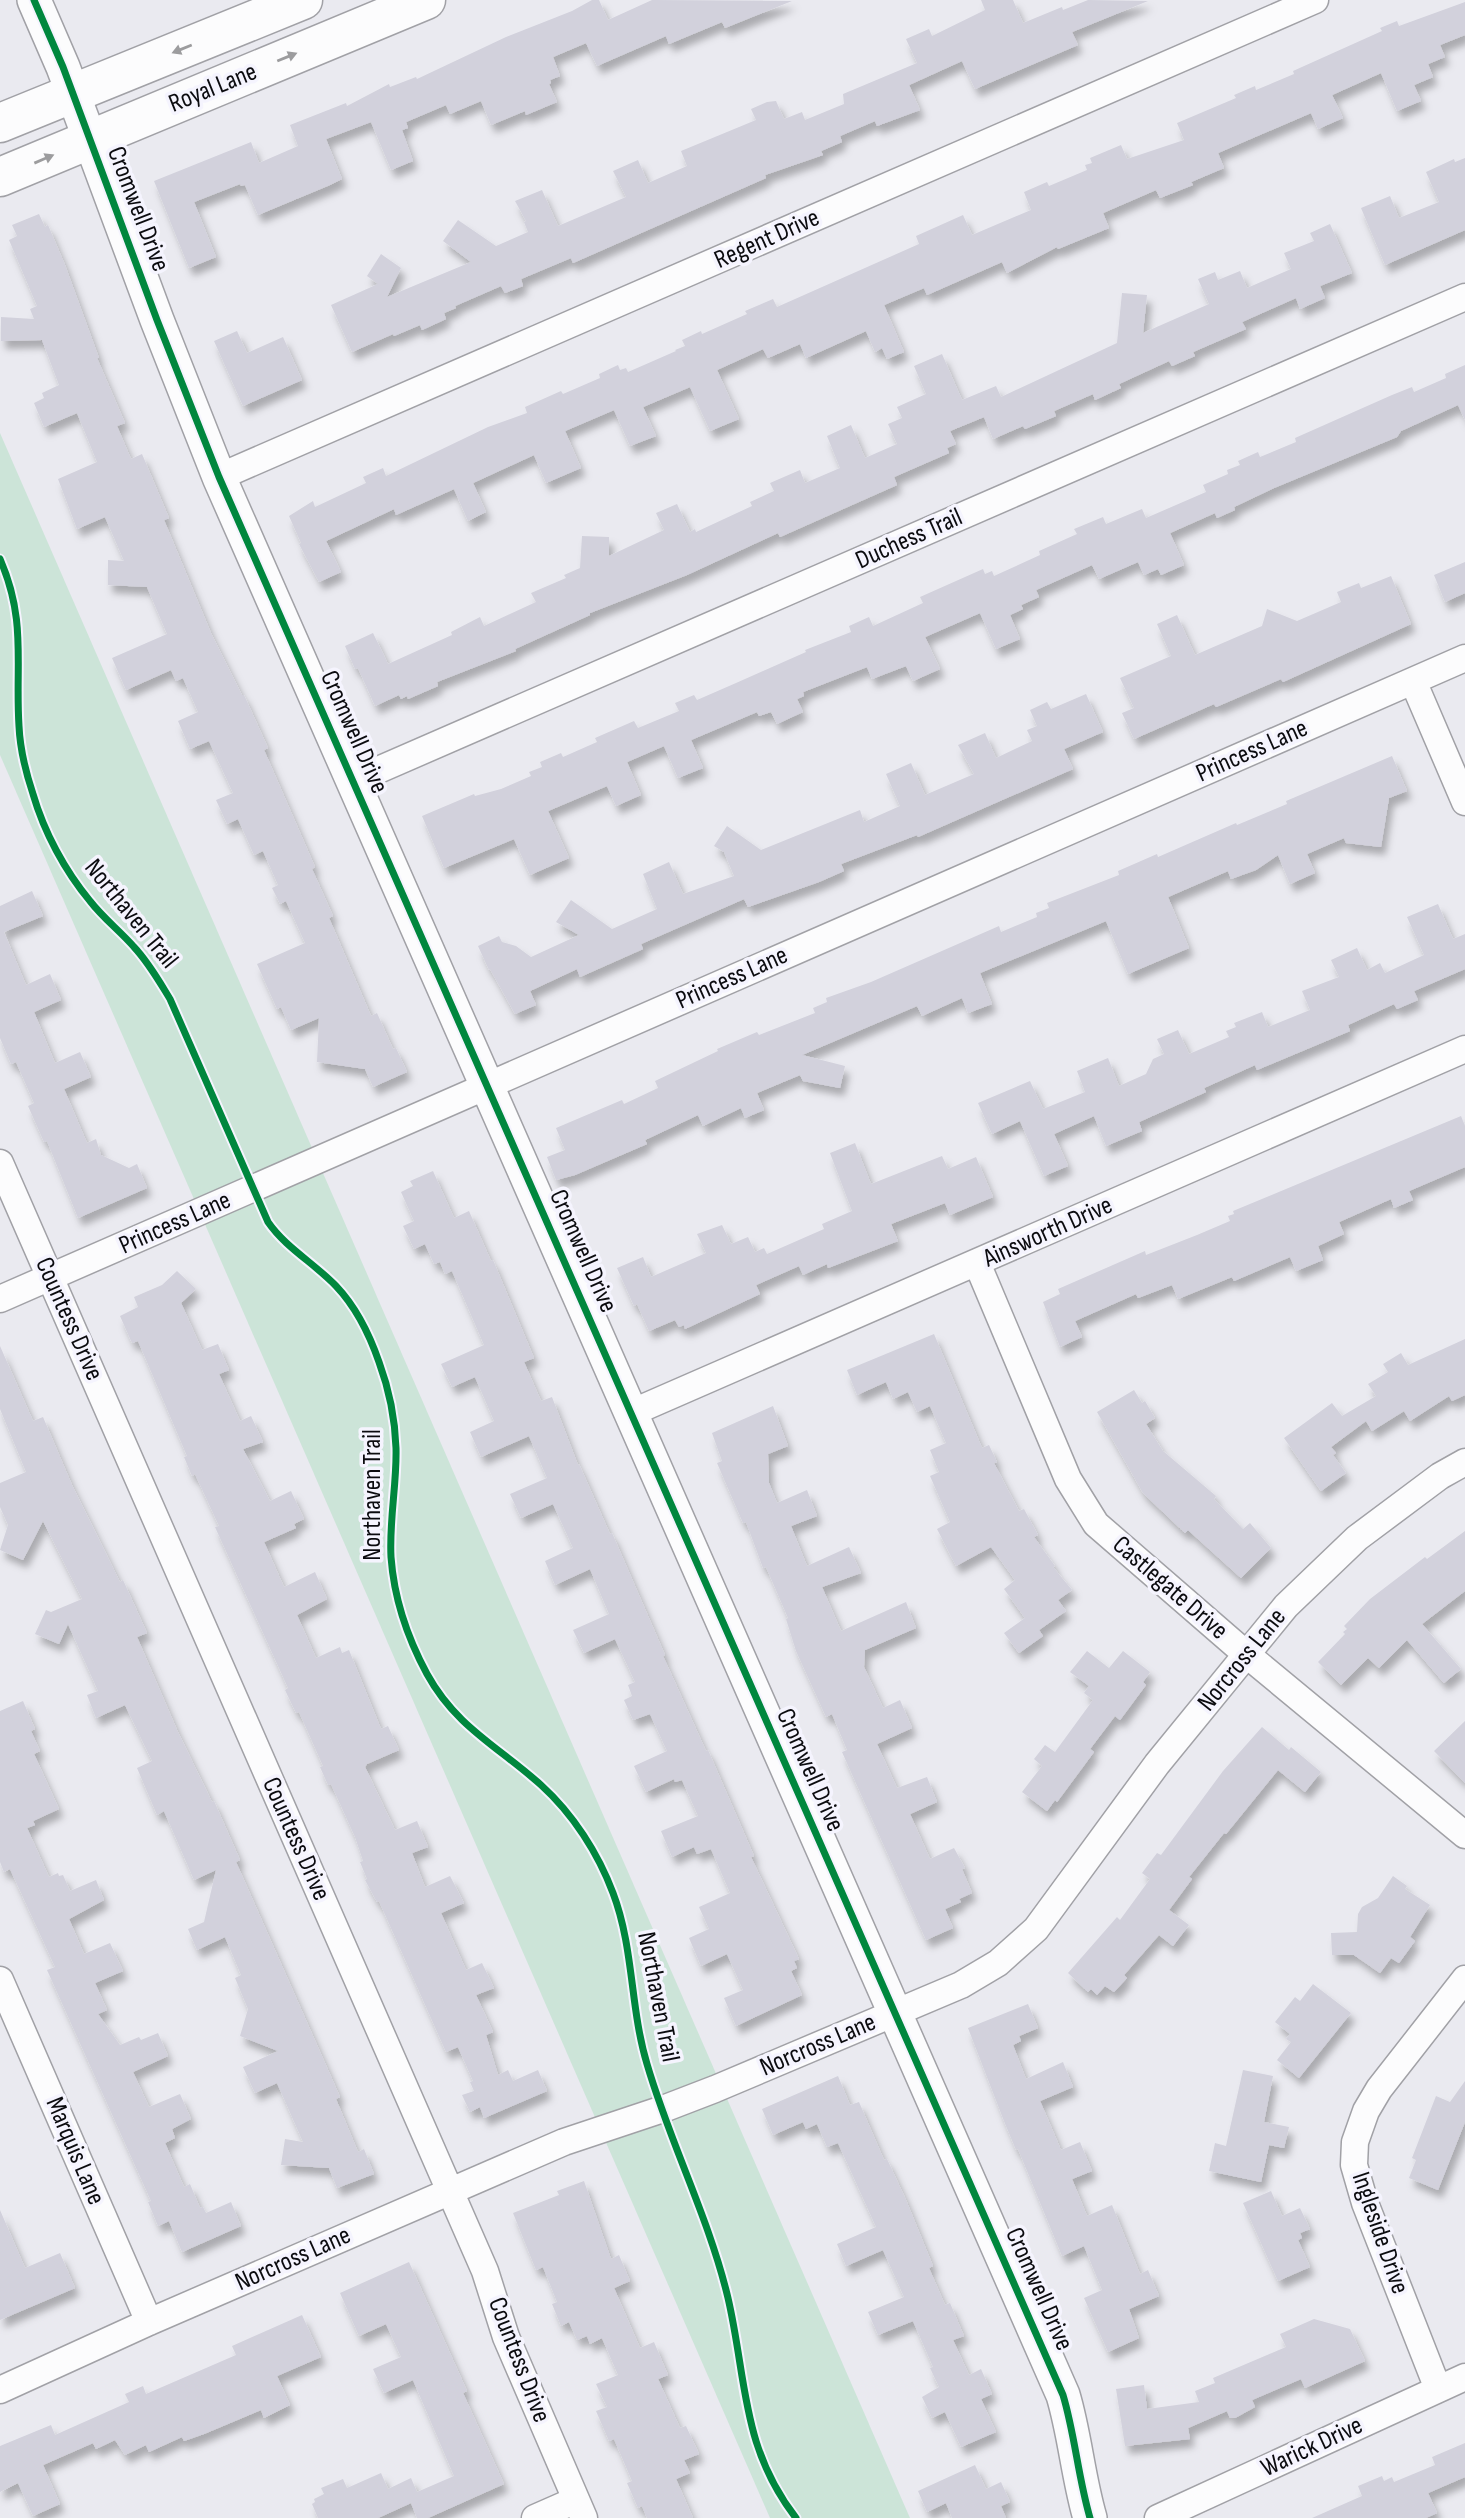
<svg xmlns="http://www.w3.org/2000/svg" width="1465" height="2518" font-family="'Sofia Sans Condensed',sans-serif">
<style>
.green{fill:#cce4d8}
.building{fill:#d2d1dc;filter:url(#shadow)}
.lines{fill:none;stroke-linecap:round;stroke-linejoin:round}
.minor-casing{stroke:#a1a1a6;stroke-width:29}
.tertiary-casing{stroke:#a1a1a6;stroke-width:36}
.secondary-casing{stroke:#a1a1a6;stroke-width:41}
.minor{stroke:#fcfcfd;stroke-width:26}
.tertiary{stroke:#fcfcfd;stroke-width:33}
.secondary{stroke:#fcfcfd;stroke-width:38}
.cycleway-casing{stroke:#f5f4fe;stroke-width:11}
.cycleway{stroke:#00873e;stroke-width:7}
.oneway{fill:#9c9c9e}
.labels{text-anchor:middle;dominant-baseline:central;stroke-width:7;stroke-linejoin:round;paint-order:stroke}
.street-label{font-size:26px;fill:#0b0b0f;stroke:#f5f4fe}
</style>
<defs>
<filter id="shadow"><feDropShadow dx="4.5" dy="8" stdDeviation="3.5" flood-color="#0004"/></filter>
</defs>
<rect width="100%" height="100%" fill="#eaeaf0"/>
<!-- green -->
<path class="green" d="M0,433L910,2518H770L0,755Z"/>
<!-- building -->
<path class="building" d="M592,0H599L608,20L652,0L792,1L725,28L722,22L669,44L666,36L597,66L586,43L553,57L560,76L550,80L551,83L549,84L557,102L526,115L525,111L491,125L481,101L450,114L446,105L406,122L408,128L402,130L413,161L391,170L371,122L326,139L342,179L330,185L258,215L245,185L241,186L240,184L194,202L216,257L189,268L154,181L251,142L259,163L298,146L290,125L346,103L347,106L389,84L390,87L416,77L417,79L506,37L572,11Z
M981,0H1013L1023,23L1062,7L1063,10L1088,0L1148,1L1072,32L1078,45L975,89L962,61L909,85L920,110L877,126L875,121L840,136L842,142L821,151L823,155L765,175L766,178L573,263L571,258L521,279L523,286L505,293L501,286L455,306L456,308L444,313L446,319L422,330L420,325L394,336L393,334L352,352L331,305L378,284L367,276L381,254L401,268L387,297L471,262L443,241L458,220L496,246L528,232L524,222L526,221L515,201L542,190L558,226L626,197L613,171L638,160L648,183L687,166L681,151L756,120L751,109L767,102L776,101L784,119L802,112L805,120L844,104L843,94L917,63L906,39L929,29L932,36L985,10Z
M1465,2V35L1440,45L1445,57L1428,64L1433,77L1414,85L1421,101L1397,111L1381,73L1332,95L1343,118L1318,129L1311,113L1218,153L1224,168L1191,182L1193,185L1160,198L1156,190L1103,213L1109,228L1058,249L1057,247L1007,273L1002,262L927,295L924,288L884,305L904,352L887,359L882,348L875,352L866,331L806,358L800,344L768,358L763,349L717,370L739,419L710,431L690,387L643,407L656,436L630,446L614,410L565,431L581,468L546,483L534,455L473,483L486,512L468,521L454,489L396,515L394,509L326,541L341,572L319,582L299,544L301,543L289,516L313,501L315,507L366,483L363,477L383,468L386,476L488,427L527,413L525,407L561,391L563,394L600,378L599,374L618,365L620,370L626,368L628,372L676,351L675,350L685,346L682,340L701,331L702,334L747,314L745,311L773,299L777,307L919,244L916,236L963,215L972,235L1031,210L1024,192L1047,182L1049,186L1087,170L1085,165L1092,163L1090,158L1121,145L1127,159L1184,140L1177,123L1236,98L1234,95L1255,86L1256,90L1294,74L1293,71L1382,31L1380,28L1397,21L1399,26Z
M1465,158V230L1385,265L1361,208L1390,196L1399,218L1439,202L1426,172L1454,159L1455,162Z
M39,214L45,227L48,225L65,265L99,358H97L125,423L117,426L131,459L142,454L169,518L164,520L211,633L242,695H244L268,748L264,750L315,867L312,869L333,916L329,918L371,1016L377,1013L393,1049L396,1048L407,1072L373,1087L365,1069L317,1062L319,1018L291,1030L281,1007L277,1009L257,964L305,943L286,901L280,904L272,888L278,885L263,851L254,855L238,819L227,824L216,800L233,793L209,741L190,749L178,721L198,712L183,678L176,681L171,670L126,690L112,658L167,634L147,587L108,585V560L124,561L105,517L77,529L58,479L97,462L77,413L44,427L34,403L44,398L42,393L59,385L42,340L1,341V317L34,319L30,309L37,306L9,240L17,236L12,225Z
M1330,224L1352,273L1320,286L1325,298L1300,309L1296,298L1242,322L1246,329L1193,352L1195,356L1172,366L1169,361L1119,384L1121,388L1095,400L1093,394L1054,411L1056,416L1025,429L1023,426L993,439L984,417L950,431L956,444L947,448L949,453L894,477L897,485L780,537L778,533L687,575L590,613V615L515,649L516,651L437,682L438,686L408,699L407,696L401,699L399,695L375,706L358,668L355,669L345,646L373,633L388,664L452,635L451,632L480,617L484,626L536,602L531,593L566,578L564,575L580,568L582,536L609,537V556L664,530L656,513L677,504L690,532L695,529L696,532L752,506L750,502L774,491L770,483L800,470L805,483L840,468L827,436L851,425L865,458L897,444L888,424L902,418L897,407L926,394L914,366L942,354L962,400L996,386L1001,397L1117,343L1122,293L1147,295L1143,333L1209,304L1198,279L1215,272L1218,280L1240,271L1247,288L1291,269L1284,253L1314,241L1310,233Z
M237,331L247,353L283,337L302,380L243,406L214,341Z
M1465,365V420L1458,405L1401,431L1397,437L1274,488L1234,507L1235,510L1217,518L1215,513L1170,533L1184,565L1161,575L1158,569L1144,575L1138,562L1099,579L1092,565L1036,590L1039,597L1021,605L1023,609L1010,615L1020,639L996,649L980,613L925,637L940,669L913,681L906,666L872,679L867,667L803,692L804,696L797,699L803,712L777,724L771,712L759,716L757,712L691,740L703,768L678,778L664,746L627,762L641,795L616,806L607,786L548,811L569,858L530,875L514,839L444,868L422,816L474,794L475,796L501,789L531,776L529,772L542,767L540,762L561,753L563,757L597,742L595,738L634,721L638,728L679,711L675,703L694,695L697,700L736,683L806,652L805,650L851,632L849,626L869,617L873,626L923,603L920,597L983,569L985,574L992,571L994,576L1040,555L1039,551L1077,534L1074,529L1103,517L1106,524L1142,509L1146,518L1206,492L1203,485L1228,474L1227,470L1240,465L1238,461L1258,452L1260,457L1296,442L1295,438L1392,395L1412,387L1414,392L1446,378L1445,374Z
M1465,562V593L1445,602L1434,575Z
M1391,576L1411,624L1283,682L1281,679L1216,707L1214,704L1134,739L1122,713L1134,708L1120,678L1171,656L1157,624L1177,615L1195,655L1262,626L1267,609L1297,621L1341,602L1337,592L1359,583L1361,588Z
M1086,694L1103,732L1064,749L1073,769L918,837L917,835L841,864L844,871L819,882L748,907L744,899L641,944L643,949L580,977L577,969L530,991L536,1005L515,1014L490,969L489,970L478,946L499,936L502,942L516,946L531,957L579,935L556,922L571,900L612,929L657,909L643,874L669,862L683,894L734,876L724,852L714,846L727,826L761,850L860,810L864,822L900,806L886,774L911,763L925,795L974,774L958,745L985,733L996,758L1032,741L1027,730L1037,726L1030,710L1047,702L1051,709Z
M1392,756L1407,791L1389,798L1381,847L1346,843L1344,838L1307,854L1315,873L1290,884L1278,855L1256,870L1231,879L1228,871L1168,897L1189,948L1128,974L1106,921L980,973L992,1004L968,1013L962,998L922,1016L917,1006L802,1055L845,1066L840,1088L803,1081L800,1075L757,1093L764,1110L745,1118L741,1108L703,1126L698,1115L645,1140L647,1144L575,1175L556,1180L547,1157L565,1150L556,1128L622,1100L624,1104L658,1088L655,1081L718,1051L717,1049L757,1032L759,1035L815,1013L813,1008L827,1002L826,998L871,982L999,926L1001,932L1037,917L1036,913L1049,908L1047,903L1119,875L1118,871L1157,854L1158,857L1236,823L1237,825L1287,804L1286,801Z
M32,891L43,916L4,932L26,985L50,974L61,1000L34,1012L55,1063L80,1052L91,1077L64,1089L87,1143L96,1139L101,1155L129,1168L137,1164L147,1188L78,1218L47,1141L44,1142L28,1106L34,1103L16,1062L11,1064L0,1038V906Z
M1438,904L1453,939L1465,934V969L1414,991L1418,1000L1397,1009L1394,1004L1348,1025L1350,1031L1257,1070L1255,1065L1204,1088L1206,1092L1139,1122L1142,1131L1106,1146L1094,1116L1054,1134L1068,1166L1044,1176L1020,1121L992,1134L978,1103L1030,1081L1043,1109L1085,1092L1077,1071L1108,1058L1119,1086L1146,1074L1153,1059L1164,1054L1157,1039L1178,1030L1189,1054L1229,1037L1226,1031L1236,1027L1234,1023L1262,1012L1268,1027L1310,1010L1302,991L1339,977L1331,960L1357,948L1367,970L1380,963L1385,973L1424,955L1407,917Z
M1461,1116L1465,1126V1167L1409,1191L1413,1200L1394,1208L1391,1199L1339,1222L1344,1234L1318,1246L1323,1260L1296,1271L1290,1257L1234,1281L1232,1277L1178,1299L1172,1285L1138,1298L1136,1294L1075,1321L1082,1337L1060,1347L1043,1302L1060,1294L1058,1289L1145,1251L1146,1255L1197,1235L1230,1221L1228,1216L1234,1214L1233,1211Z
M855,1143L871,1184L942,1156L948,1169L976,1157L993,1197L950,1215L945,1203L891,1224L898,1241L828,1268L827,1264L803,1275L799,1266L756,1285L760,1294L685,1329L684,1325L679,1327L675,1320L649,1331L637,1304L634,1306L617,1268L643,1257L651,1277L706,1253L697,1234L722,1225L731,1244L748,1237L755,1252L764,1248L767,1254L824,1229L822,1224L852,1211L830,1153Z
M433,1171L454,1218L469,1211L491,1261L493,1260L534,1358L524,1362L541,1401L552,1397L578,1465L579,1464L610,1534L612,1533L665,1655L663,1656L706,1751L708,1750L754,1856L751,1857L799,1959L794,1961L797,1968L791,1971L802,1995L736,2026L724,1998L743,1990L727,1954L701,1966L689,1938L709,1929L699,1907L730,1893L711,1849L697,1854L694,1847L672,1857L661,1831L698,1816L682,1780L675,1782L674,1779L646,1792L634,1766L667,1751L650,1714L633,1720L624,1700L632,1696L628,1685L635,1682L615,1639L584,1653L573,1630L609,1614L590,1569L555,1585L545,1561L573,1548L553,1504L521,1518L510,1494L547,1478L529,1436L481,1457L470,1432L494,1421L475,1377L452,1387L441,1364L484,1345L452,1271L445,1274L440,1262L434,1264L425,1244L414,1249L403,1226L414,1221L401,1192L413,1186L410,1181Z
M177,1271L196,1289L181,1303L202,1350L218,1344L229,1370L219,1374L240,1421L251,1416L263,1442L243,1449L270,1501L291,1491L304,1519L294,1524L296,1528L264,1542L284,1587L315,1572L327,1599L297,1615L316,1658L340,1647L342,1653L349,1650L381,1729L388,1726L399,1750L367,1764L365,1767L395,1830L417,1821L428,1847L412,1853L425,1887L450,1876L464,1903L441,1913L466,1970L482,1963L494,1988L476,1995L493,2032L486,2035L498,2075L508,2070L513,2081L538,2070L547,2091L484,2118L480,2107L470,2112L462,2095L474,2091L470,2082L473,2081L458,2047L446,2052L379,1901L377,1902L365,1880L367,1879L360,1862L363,1861L355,1837L331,1784L328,1785L320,1767L323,1766L299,1712L296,1713L285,1690L288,1688L215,1527L219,1526L195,1474L192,1476L184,1457L187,1456L138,1341L132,1343L120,1316L138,1307L134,1297L162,1285Z
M934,1334L982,1448L989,1445L997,1462L994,1463L1019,1511L1024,1509L1038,1535L1034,1537L1055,1566L1053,1567L1072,1590L1058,1600L1066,1611L1039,1630L1043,1636L1019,1653L1004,1633L1025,1618L1004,1589L1015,1580L991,1547L956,1566L937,1529L950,1522L930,1476L939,1472L930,1450L946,1443L930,1406L917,1412L908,1392L893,1399L886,1382L857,1395L847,1370Z
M1465,1339V1395L1452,1401L1449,1396L1410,1421L1404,1411L1372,1431L1366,1421L1331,1447L1336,1453L1333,1455L1346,1473L1321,1491L1284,1438L1332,1403L1342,1416L1376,1396L1368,1384L1388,1372L1383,1364L1401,1353L1408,1365Z
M0,1346L33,1421L43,1417L72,1485L120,1582L123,1580L147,1633L137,1637L177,1730L212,1802L214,1801L240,1860L236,1862L340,2097L336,2099L358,2152L364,2149L374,2174L337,2188L329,2168L281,2165L285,2139L303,2142L277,2083L255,2093L243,2067L278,2051L240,2036L248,2009L235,1978L241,1975L225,1937L197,1950L188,1929L204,1922L216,1870L194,1880L164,1811L157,1815L137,1768L152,1761L125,1705L96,1718L87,1695L98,1691L68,1624L59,1644L35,1634L46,1610L51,1612L82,1599L43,1521L23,1560L0,1550L8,1525L0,1507V1483L26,1472L0,1409Z
M1134,1390L1142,1403L1145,1401L1155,1418L1146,1424L1163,1451L1216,1496L1214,1499L1243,1529L1250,1523L1271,1548L1241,1578L1188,1530L1185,1533L1143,1493L1097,1412Z
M773,1406L788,1446L768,1454L769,1483L777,1503L807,1490L817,1516L791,1526L807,1566L849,1547L861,1573L822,1587L841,1631L906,1602L916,1628L865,1650L864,1667L883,1708L900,1700L912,1728L877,1744L897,1788L927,1777L937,1802L910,1814L930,1859L954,1848L965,1868L962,1869L972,1893L959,1899L961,1902L945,1909L953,1928L926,1940L842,1752L847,1750L832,1714L826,1717L796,1651L786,1619L788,1618L766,1567L763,1568L746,1522L743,1523L717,1463L722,1461L712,1433Z
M1465,1531V1591L1422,1624L1461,1669L1444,1683L1407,1640L1379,1668L1368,1658L1341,1685L1318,1662L1345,1634L1343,1632L1347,1629L1344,1626L1370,1599L1425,1557L1427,1559Z
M1087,1651L1109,1668L1123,1651L1150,1672L1143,1682L1146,1685L1120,1720L1115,1716L1090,1749L1094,1752L1057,1802L1055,1800L1047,1811L1022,1792L1042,1766L1034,1759L1045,1745L1055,1752L1093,1700L1084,1693L1089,1686L1070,1672Z
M23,1701L35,1729L31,1731L40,1751L34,1754L59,1809L33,1821L35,1825L27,1828L49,1877L58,1873L59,1876L63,1875L70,1891L96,1880L104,1900L69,1919L84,1954L110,1943L123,1971L95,1983L107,2010L98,2014L120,2045L139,2037L141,2040L158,2033L168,2056L133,2072L149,2107L180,2094L191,2119L172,2129L175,2138L165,2143L184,2187L190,2184L200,2208L203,2207L206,2213L231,2202L241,2226L182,2252L169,2221L158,2226L148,2202L151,2201L47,1970L55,1967L10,1869L4,1872L0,1862V1711Z
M1465,1721V1783L1434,1751Z
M1262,1727L1289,1750L1291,1747L1321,1772L1305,1792L1278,1770L1226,1834L1224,1833L1189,1877L1192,1879L1169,1910L1189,1925L1173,1946L1159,1935L1124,1975L1127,1978L1114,1992L1105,1986L1097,1995L1091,1989L1088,1992L1068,1973L1117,1917L1120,1920L1150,1879L1142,1873L1157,1853L1161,1855L1223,1771Z
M1393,1876L1407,1886L1405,1889L1430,1905L1410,1937L1415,1941L1399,1963L1391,1958L1380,1973L1354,1955H1332L1331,1933L1357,1932L1358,1914L1362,1907L1378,1898Z
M1313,1984L1351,2013L1299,2078L1277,2060L1291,2042L1286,2039L1290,2034L1275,2022L1295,1997L1300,2001Z
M1028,2004L1038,2028L1019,2036L1021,2041L1013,2045L1026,2079L1063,2062L1073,2087L1040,2101L1061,2150L1080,2142L1092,2171L1072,2179L1087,2216L1112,2205L1140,2274L1148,2270L1159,2296L1129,2309L1139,2338L1108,2352L1084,2298L1102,2290L1084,2246L1062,2256L1018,2149L1016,2150L1004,2121L968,2028Z
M1243,2070L1273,2076L1264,2122L1289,2127L1284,2148L1269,2145L1261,2182L1209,2171L1215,2143L1226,2146Z
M838,2076L850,2105L859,2102L884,2160L887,2159L906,2200L933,2266L929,2268L945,2305L950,2303L964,2336L953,2340L969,2375L981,2369L992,2394L981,2399L996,2432L961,2447L945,2412L932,2418L922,2397L939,2387L930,2368L933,2367L913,2321L878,2335L868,2312L904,2297L883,2250L846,2266L837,2244L876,2227L838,2143L827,2147L817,2124L806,2129L803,2122L773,2135L762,2109Z
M1465,2081V2122L1438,2190L1409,2178L1416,2160L1412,2158L1436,2096L1450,2102Z
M584,2181L611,2259L619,2255L630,2281L614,2288L640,2348L654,2342L668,2375L658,2379L680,2428L686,2426L699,2454L684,2460L690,2473L676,2479L693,2518H647L642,2506L638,2508L627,2483L632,2481L614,2439L609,2441L596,2411L607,2407L596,2384L618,2375L602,2338L590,2344L587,2336L577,2340L569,2322L561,2326L552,2304L557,2302L543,2267L536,2270L513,2213L559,2195L557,2191Z
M1271,2191L1282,2216L1300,2208L1310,2229L1300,2233L1302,2238L1298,2240L1310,2267L1278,2281L1243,2203Z
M0,2210L25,2268L60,2253L75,2288L0,2320Z
M409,2262L467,2391L463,2393L504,2484L428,2518H417L411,2503L378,2518H318L312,2504L315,2502L314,2499L324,2494L321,2488L343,2479L347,2488L381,2473L388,2489L411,2478L417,2492L454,2476L413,2380L384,2393L373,2369L401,2357L386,2324L359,2336L340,2293Z
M302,2315L321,2357L277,2376L290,2405L264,2418L261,2410L204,2434L184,2441L182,2437L149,2452L146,2445L125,2455L115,2440L96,2449L93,2443L43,2465L60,2504L33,2516L18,2483L0,2492V2446L51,2425L55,2435L129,2402L125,2394L143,2386L146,2394L236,2355L232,2346Z
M1314,2319L1350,2329L1365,2361L1305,2388L1301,2379L1252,2400L1255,2407L1235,2418H1230L1227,2411L1188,2428L1190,2439L1125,2446L1116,2389L1144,2385L1147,2409L1199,2402L1195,2391L1215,2383L1213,2378L1286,2347L1280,2334Z
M1465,2443V2477L1428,2493L1437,2513L1426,2518H1312L1362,2496L1358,2486L1382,2476L1384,2481L1392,2477L1394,2482L1435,2465L1432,2457Z
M975,2465L986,2489L1001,2482L1010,2502L1001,2506L1006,2518H952L946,2503L927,2512L918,2491Z"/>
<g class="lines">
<!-- minor casing -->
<g class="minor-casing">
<path id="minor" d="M219,477L1315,0
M1413,681L1465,802
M353,781L1465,297
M0,1163L485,2271L506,2337L584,2518
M977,1263L1068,1479L1096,1524L1246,1654L1465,1835
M0,1299L1465,658
M631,1413L1465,1049
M0,1980L149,2322
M1438,2389L1365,2203L1354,2165L1355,2142L1366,2111L1379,2089L1465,1979
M0,2390L149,2322L564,2142L663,2109L715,2089L961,1985L998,1963L1036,1929L1157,1764L1286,1606L1357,1538L1440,1476L1465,1462
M535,2518L576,2500
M1158,2518L1465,2377"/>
</g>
<!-- tertiary casing -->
<g class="tertiary-casing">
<path id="tertiary" d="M34,0L63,67L157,320L219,477L1063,2395C1075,2435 1078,2477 1090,2518"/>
</g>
<!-- secondary casing -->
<g class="secondary-casing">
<path id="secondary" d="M0,123L303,0
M0,177L426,0"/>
</g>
<!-- minor -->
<use href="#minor" class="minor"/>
<!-- tertiary -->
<use href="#tertiary" class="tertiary"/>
<!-- secondary -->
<use href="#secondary" class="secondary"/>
<!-- cycleway casing -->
<g class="cycleway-casing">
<path id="cycleway" d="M34,0L63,67L157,320L219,477L1063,2395C1075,2435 1078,2477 1090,2518
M0,559C27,621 15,664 19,726C20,749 26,773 33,794C44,832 65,871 90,901C103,918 120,931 134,947C149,963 159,981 170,999L268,1222C286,1248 314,1263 336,1286C355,1306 370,1336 379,1362C389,1389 395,1419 396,1448C397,1484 389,1520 391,1557C394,1598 407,1637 427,1674C456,1727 499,1747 541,1785C573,1814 598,1853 613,1893C634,1948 630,2008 647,2064C670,2143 709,2218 728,2298C747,2380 741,2447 796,2518"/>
</g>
<!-- cycleway -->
<use href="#cycleway" class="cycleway"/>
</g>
<!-- one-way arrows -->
<defs><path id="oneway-solid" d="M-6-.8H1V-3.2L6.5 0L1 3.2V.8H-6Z" transform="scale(1.75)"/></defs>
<g class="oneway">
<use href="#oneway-solid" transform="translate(182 49) rotate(158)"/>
<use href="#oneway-solid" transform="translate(287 57) rotate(-22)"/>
<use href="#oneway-solid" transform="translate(44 159) rotate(-23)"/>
</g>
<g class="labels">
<!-- street labels -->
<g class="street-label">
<text transform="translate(213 88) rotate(-22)">Royal Lane</text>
<text transform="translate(138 209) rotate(69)">Cromwell Drive</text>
<text transform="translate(767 239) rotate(-24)">Regent Drive</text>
<text transform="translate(909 539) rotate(-24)">Duchess Trail</text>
<text transform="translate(354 732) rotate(66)">Cromwell Drive</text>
<text transform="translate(1252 751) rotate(-24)">Princess Lane</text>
<text transform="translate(131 914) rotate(51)">Northaven Trail</text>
<text transform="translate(732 978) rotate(-24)">Princess Lane</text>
<text transform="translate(175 1223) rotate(-24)">Princess Lane</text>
<text transform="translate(1048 1232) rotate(-24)">Ainsworth Drive</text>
<text transform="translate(583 1251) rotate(66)">Cromwell Drive</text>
<text transform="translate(69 1319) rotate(66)">Countess Drive</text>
<text transform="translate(372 1495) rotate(-90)">Northaven Trail</text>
<text transform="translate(1170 1588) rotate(41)">Castlegate Drive</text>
<text transform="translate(1242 1660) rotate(-51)">Norcross Lane</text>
<text transform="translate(810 1770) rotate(66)">Cromwell Drive</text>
<text transform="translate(296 1839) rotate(66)">Countess Drive</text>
<text transform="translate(658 1997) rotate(79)">Northaven Trail</text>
<text transform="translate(818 2045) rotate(-23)">Norcross Lane</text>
<text transform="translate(75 2151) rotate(67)">Marquis Lane</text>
<text transform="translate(1380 2233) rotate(71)">Ingleside Drive</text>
<text transform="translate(293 2259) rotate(-24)">Norcross Lane</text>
<text transform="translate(1039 2289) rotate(66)">Cromwell Drive</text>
<text transform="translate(519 2360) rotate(69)">Countess Drive</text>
<text transform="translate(1312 2447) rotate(-25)">Warick Drive</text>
</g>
</g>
</svg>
